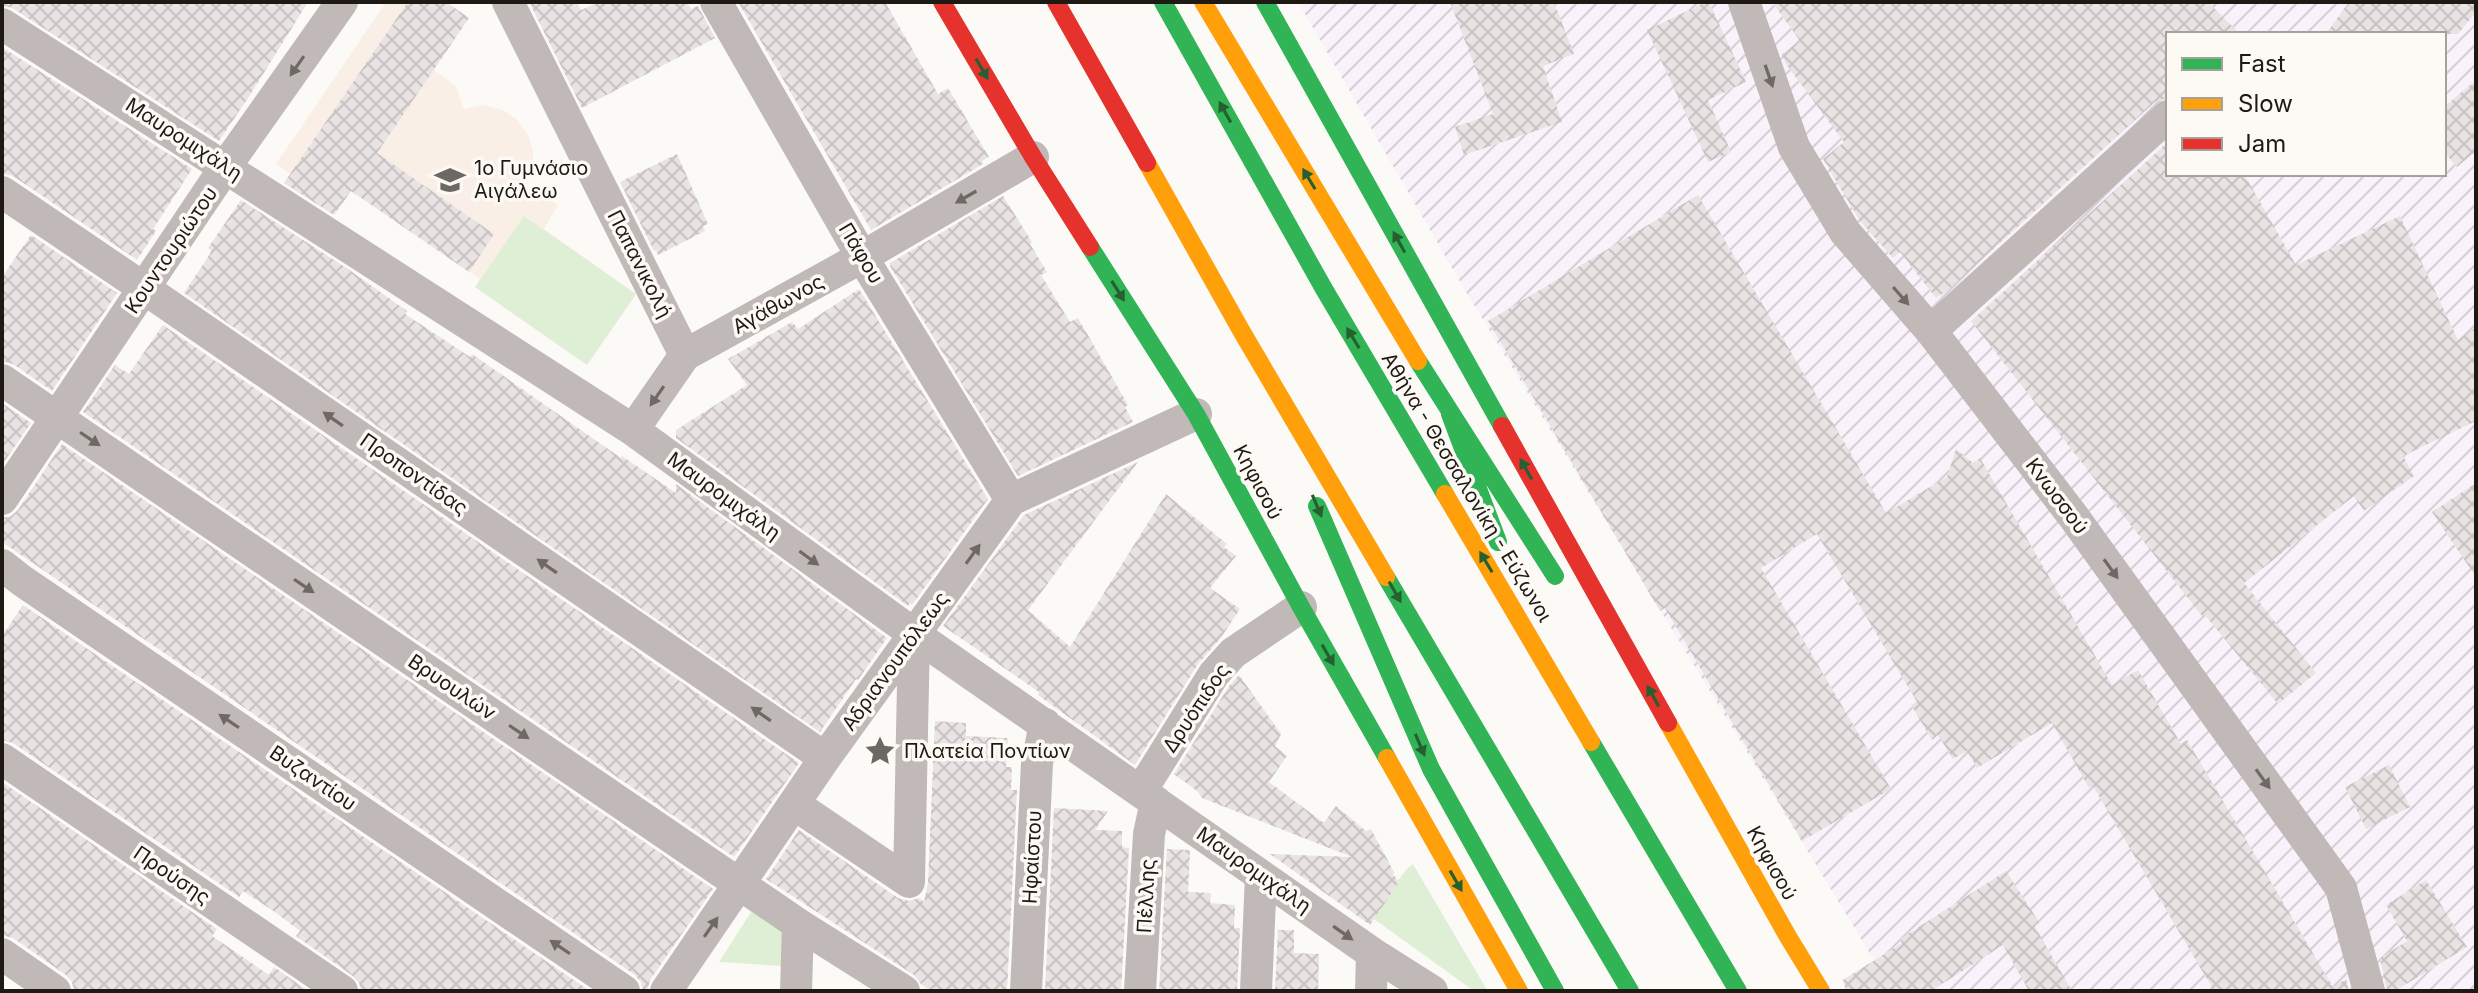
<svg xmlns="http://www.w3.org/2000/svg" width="2478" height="993" font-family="Inter,sans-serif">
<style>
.industrial{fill:url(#industrial-furrows);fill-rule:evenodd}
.education{fill:#faefe7}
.green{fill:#dfefd5}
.building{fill:url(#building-cross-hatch)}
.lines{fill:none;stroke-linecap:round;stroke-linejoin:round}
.street{stroke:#c0b9b7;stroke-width:32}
.fast{stroke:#30b455;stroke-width:18}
.slow{stroke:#ff9f0a;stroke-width:18}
.jam{stroke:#e5322d;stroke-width:18}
.oneway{fill:#6f6964}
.oneway2{fill:#265f30}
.labels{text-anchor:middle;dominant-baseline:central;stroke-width:7;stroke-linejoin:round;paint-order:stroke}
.street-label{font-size:20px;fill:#1e1912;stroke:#fdfaf6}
.poi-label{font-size:20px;fill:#1e1912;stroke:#fdfaf6;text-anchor:start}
</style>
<defs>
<pattern id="industrial-furrows" width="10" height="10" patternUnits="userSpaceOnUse" patternTransform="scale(2)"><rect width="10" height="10" fill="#faf2fb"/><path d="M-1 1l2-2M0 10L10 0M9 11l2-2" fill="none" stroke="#d6cfd6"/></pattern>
<pattern id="building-cross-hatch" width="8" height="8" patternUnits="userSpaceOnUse" patternTransform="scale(2)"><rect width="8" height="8" fill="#eae3e4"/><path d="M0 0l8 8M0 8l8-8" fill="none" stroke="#c8c2c3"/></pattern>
</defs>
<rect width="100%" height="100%" fill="#fcfaf7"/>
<!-- industrial -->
<path class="industrial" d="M1298,2H2476V991H1893L1466,292ZM2168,34H2444V174H2168Z"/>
<!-- education -->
<path class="education" d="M386,2H446L469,18L434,70L456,86L464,109L484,105L503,110L516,119L528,135L533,151V172L526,187L558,205L544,229L636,294L587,365L475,287L480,279L382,212L362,174L339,208L276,164Z"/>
<!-- green -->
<path class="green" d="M524,216L636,294L587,365L475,287Z
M1413,864L1487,990V991H1474L1374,919C1383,906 1401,871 1413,864Z
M751,912L785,930L783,966L719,962Z"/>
<!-- building -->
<path class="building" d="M2,2H308L250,95L219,141L12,8L2,5Z
M408,2H446L469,18L377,153L494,234L469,272L351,191L334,215L284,183Z
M529,2H577L581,10L599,2H687L691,9L698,6L715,38L582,108Z
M738,2H885L938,94L948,88L989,157L982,161L983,164L871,230Z
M1450,2H1554L1574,54L1543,66L1562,122L1464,155L1455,127L1493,114Z
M1706,2H1709L1746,82L1708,100L1731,152L1708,162L1647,30Z
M1772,2H2208L2240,34H2168V98L2155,102L1947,291L1936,298L1900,252L1893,258L1860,221L1823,159L1844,142L1786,64L1782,54L1800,41Z
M2349,2H2476V12L2458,34H2326Z
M2,47L192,169L153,229L156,231L137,260L13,176L2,173Z
M2476,80V151L2457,167L2444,152V107Z
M2168,142V174H2244L2296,265L2400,216L2458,340L2476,327V421L2403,456L2414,476L2364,511L2354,496L2244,583L2316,673L2278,704L2204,614L2202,616L1971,321Z
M677,154L708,224L703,226L705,231L658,255L656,250L654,251L620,182Z
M1698,195L1886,513L1947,477L1956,449L1973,463L1980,458L2112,685L2138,670L2181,744L2187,740L2333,987L2346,979L2349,991H2214L2093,786L2089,788L2052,723L1977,768L1967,751L1953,759L1938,735L1932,740L1911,705L1917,702L1817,534L1761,568L1891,789L1802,841L1665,608L1660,611L1488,321Z
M1003,196L1032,242L1030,244L1047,272L1041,275L1070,322L1078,318L1128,405L1125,407L1133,422L1018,476L890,266V263Z
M241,200L345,267L407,311L405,314L470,357L472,354L621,458L622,456L676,493V484L887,638L858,680L856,679L820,732L184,293L210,254L211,250L208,248Z
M31,235L117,293L52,391L13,364L2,361V277Z
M859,289L988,499L912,605L910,603L908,606L676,438V430L747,385L728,359L792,322L798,329Z
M163,325L799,763L734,857L83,412L115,365L129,374Z
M2,403L31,423L2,465Z
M62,444L713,889L650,980L647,991H643L641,982L635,975L2,542V518L11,516L18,510Z
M1138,462L1028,610L1070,647L1166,494L1227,544L1224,547L1236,556L1210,588L1240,609L1220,639L1198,664L1135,765L1038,695L1039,692L943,626L1024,515Z
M2476,483V577L2432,512Z
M23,605L590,991H361L359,982L353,976L296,936L300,931L275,912L243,891L239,897L13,743L2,740V636Z
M1239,675L1281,734L1275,746L1287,756L1269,782L1324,823L1336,806L1366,831L1371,829L1395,874L1392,873L1399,882L1370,925L1270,854L1352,857L1202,798L1197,791L1174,774L1229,686Z
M935,721L966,723V736L1008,738L1006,767H1012L1011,790H1017L1007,991H938L933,988L931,991L921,984L914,975L766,879L799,830L898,898L909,901L919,898L924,902L928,882Z
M2389,765L2410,807L2366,829L2345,787Z
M2,782L217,929L212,936L269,975L274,967L308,991H74L72,982L66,975L13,938L2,935Z
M1054,808L1108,811L1095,830L1122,831V847L1129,848L1121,991H1045Z
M1167,849L1190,850L1188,892L1211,893L1210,903L1235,905L1234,928H1240L1237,991H1159Z
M2006,871L2039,922L2034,925L2072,991H2029L2003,945L1931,991H1846L1843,980L1902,943L1900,939Z
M2426,880L2467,947L2395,991H2387L2380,958L2407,941L2386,905Z
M1278,930H1294V953L1319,954L1318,991H1275Z"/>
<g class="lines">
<!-- street -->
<path class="street" d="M508,2L685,355
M716,2L862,257L1011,500
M1744,2L1794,147L1845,232L1931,331L2073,516L2341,888L2369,991
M2,24L633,430L914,634L1372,953L1432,991
M2,192L145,289L825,758
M1931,331L2168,116
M2,380L798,924L904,991
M633,430L685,355L862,257L1033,157
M2,499L226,166L342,2
M2,565L21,580L624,991
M2,759L342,991
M1141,791L1214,674L1233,653L1301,607
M794,804L909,882L914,634
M2,954L55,991
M666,991L825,758L1011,500L1196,414
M796,991L798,924
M1026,991L1037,763L1045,724
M1140,991L1149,834L1156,802
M1256,991L1261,876
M1371,991L1372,953"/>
<!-- fast -->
<path class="fast" d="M1163,2L1324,289L1445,494
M1265,2L1502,426
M1090,247L1196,414L1301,607L1387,758
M1418,361L1555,576
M1450,414L1498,542
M1317,506L1431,769L1555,991
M1386,577L1630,991
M1591,742L1738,991"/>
<!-- slow -->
<path class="slow" d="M1203,2L1418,361
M1147,163L1242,332L1386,577
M1445,494L1591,742
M1668,723L1787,935L1821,991
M1387,758L1519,991"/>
<!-- jam -->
<path class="jam" d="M942,2L1033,157L1090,247
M1056,2L1147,163
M1502,426L1668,723"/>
</g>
<!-- one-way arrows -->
<defs><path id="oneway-solid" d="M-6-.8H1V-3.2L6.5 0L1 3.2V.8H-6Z" transform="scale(2)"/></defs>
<g class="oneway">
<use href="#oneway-solid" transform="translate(297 66) rotate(125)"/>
<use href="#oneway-solid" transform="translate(1769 76) rotate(71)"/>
<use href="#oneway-solid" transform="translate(966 197) rotate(150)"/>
<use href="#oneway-solid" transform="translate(1901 296) rotate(49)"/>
<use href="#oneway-solid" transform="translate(657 396) rotate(125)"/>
<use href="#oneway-solid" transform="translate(333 419) rotate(-145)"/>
<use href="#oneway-solid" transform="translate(90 439) rotate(34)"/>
<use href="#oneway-solid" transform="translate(973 554) rotate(-54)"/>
<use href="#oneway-solid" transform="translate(809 558) rotate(36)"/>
<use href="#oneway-solid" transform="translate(547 566) rotate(-145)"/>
<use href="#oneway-solid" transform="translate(2111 569) rotate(54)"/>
<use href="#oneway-solid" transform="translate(304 586) rotate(34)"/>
<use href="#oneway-solid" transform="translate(761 714) rotate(-145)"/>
<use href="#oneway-solid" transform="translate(229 721) rotate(-146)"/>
<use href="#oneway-solid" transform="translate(519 732) rotate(34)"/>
<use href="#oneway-solid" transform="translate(2263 779) rotate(54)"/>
<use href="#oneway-solid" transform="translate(711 927) rotate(-55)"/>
<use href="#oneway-solid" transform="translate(1343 933) rotate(35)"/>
<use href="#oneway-solid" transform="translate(560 947) rotate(-146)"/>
</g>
<g class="oneway2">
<use href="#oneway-solid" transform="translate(982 69) rotate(60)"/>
<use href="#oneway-solid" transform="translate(1225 112) rotate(-119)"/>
<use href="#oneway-solid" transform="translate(1309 179) rotate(-121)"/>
<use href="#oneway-solid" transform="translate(1399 242) rotate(-119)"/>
<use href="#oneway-solid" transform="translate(1118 291) rotate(58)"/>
<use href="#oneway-solid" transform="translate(1353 338) rotate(-121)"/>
<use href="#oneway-solid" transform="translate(1526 469) rotate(-119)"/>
<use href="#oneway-solid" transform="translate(1317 506) rotate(67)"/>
<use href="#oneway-solid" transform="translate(1486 562) rotate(-121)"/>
<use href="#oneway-solid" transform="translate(1395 592) rotate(60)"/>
<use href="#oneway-solid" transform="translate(1328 655) rotate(60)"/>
<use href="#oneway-solid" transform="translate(1653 696) rotate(-119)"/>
<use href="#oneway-solid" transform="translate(1420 745) rotate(67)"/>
<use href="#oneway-solid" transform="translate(1456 881) rotate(60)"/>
</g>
<!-- icons -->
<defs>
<g id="school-bare" transform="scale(2.4)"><path d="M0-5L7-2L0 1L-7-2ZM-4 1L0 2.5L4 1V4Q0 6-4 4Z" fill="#6c6862" stroke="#fdfaf6" stroke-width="2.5" paint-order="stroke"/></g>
<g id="sight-bare" transform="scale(2.4)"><path d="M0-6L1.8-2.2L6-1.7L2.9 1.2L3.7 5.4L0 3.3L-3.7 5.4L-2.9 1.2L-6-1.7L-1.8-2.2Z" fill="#6c6862" stroke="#fdfaf6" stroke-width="2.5" paint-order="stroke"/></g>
</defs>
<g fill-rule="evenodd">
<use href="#school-bare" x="450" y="180"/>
<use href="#sight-bare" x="880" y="751"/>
</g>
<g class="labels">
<!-- street labels -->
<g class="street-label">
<text transform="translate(184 139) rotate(33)">Μαυρομιχάλη</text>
<text transform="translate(171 250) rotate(-56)">Κουντουριώτου</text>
<text transform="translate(861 253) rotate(59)">Πάφου</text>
<text transform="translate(640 264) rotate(63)">Παπανικολή</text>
<text transform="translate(778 304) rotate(-29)">Αγάθωνος</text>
<text transform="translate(414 474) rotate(35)">Προποντίδας</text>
<text transform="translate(1258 482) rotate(62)">Κηφισού</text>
<text transform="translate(1467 487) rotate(59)">Αθήνα - Θεσσαλονίκη - Εύζωνοι</text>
<text transform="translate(724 496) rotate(36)">Μαυρομιχάλη</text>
<text transform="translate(2057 496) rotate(53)">Κνωσσού</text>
<text transform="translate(895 661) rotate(-54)">Αδριανουπόλεως</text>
<text transform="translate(452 687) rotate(34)">Βρυουλών</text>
<text transform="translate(1196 708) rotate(-56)">Δρυόπιδος</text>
<text transform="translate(313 778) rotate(34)">Βυζαντίου</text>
<text transform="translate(1032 857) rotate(-87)">Ηφαίστου</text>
<text transform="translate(1772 863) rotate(61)">Κηφισού</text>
<text transform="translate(1254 870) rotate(35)">Μαυρομιχάλη</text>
<text transform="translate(172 875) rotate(34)">Προύσης</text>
<text transform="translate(1146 896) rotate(-87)">Πέλλης</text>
</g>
<!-- poi labels -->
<g class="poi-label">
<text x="474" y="168">1ο Γυμνάσιο<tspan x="474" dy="23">Αιγάλεω</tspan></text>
<text x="904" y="751">Πλατεία Ποντίων</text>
</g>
</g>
<!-- border -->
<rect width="2478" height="993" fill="none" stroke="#1e1912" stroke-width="8"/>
<!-- legend -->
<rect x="2166" y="32" width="280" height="144" fill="#fdfaf6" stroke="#a4a09b" stroke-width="2"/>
<rect x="2182" y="58" width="40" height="12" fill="#30b455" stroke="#a4a09b" stroke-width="2"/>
<text x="2238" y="72" font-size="24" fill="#1e1912">Fast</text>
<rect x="2182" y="98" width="40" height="12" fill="#ff9f0a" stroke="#a4a09b" stroke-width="2"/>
<text x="2238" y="112" font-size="24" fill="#1e1912">Slow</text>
<rect x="2182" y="138" width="40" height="12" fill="#e5322d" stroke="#a4a09b" stroke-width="2"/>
<text x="2238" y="152" font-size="24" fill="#1e1912">Jam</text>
</svg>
